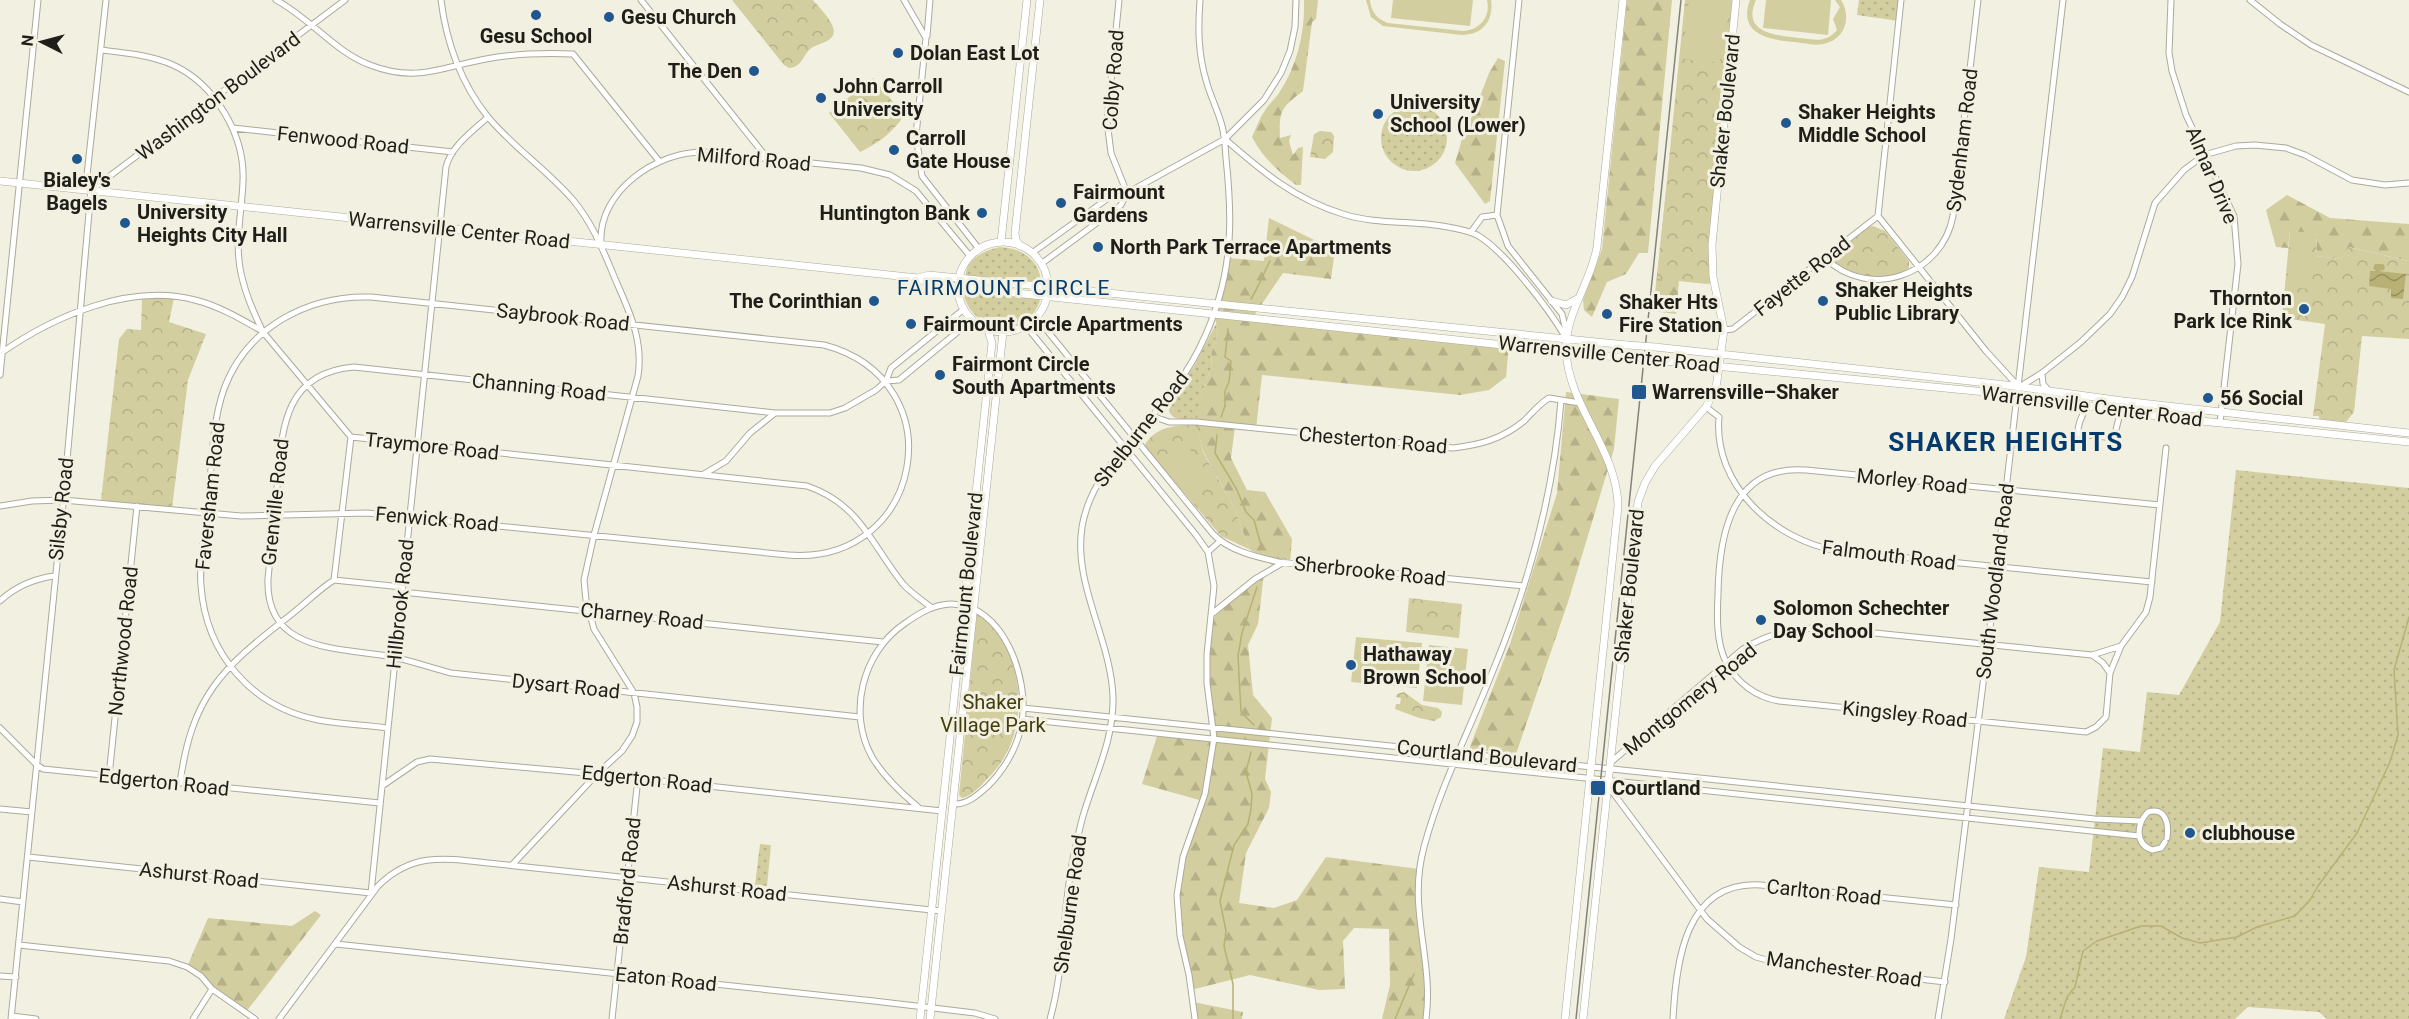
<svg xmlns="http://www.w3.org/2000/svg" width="2409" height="1019" font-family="Roboto,sans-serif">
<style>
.grass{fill:url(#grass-dots)}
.forest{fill:url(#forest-firs)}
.park{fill:url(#park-crowns)}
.pitch{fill:#d3ce9f}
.water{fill:url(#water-waves)}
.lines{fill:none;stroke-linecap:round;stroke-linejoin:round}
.stream{stroke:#b8b075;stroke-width:1.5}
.minor-casing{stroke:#abaa9b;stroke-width:7}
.major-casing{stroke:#abaa9b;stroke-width:8}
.minor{stroke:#fff;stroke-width:5}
.major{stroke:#fff;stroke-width:7}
.tram{stroke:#858379;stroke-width:1.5}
.major-bridge-casing{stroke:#abaa9b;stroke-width:8;stroke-linecap:butt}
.major-bridge{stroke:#fff;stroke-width:7}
.poi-dot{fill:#21578f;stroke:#f2f0e1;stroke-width:2}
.labels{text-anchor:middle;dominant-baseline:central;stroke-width:6;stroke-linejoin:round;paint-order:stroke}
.poi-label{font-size:20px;font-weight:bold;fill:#1f1e19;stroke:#f2f0e1;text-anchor:start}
.street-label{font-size:20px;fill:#1f1e19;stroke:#f2f0e1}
.park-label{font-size:20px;fill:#433d0d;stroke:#f2f0e1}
.neighbourhood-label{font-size:21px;letter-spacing:1.5px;fill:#053b6c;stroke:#f2f0e1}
.district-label{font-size:26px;font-weight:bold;letter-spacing:1.5px;fill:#053b6c;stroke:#f2f0e1}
</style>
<defs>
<pattern id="grass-dots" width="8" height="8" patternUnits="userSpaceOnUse" patternTransform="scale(1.5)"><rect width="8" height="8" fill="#d3ce9f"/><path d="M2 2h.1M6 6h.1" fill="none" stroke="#b5b088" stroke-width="1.8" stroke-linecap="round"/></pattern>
<pattern id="forest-firs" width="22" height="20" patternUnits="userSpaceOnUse" patternTransform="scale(1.5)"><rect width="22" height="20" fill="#d3ce9f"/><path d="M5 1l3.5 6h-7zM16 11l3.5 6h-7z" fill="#b5b088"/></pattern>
<pattern id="park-crowns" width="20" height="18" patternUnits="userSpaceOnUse" patternTransform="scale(1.5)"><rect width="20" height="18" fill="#d3ce9f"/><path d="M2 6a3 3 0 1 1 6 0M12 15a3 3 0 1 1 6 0" fill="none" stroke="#b5b088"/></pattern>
<pattern id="water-waves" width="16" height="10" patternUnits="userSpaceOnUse" patternTransform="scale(1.5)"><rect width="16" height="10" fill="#b8b075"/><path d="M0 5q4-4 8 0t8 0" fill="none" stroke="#958f5f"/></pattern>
</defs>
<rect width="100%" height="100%" fill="#f2f0e1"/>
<!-- grass -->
<path class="grass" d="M1859,0H1901L1899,21L1857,15Z
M1381 138a33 33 0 1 1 66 0a33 33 0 1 1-66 0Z
M1000,247C1021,248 1040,260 1041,282L966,276C965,259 985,250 1000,247Z
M966,291L1039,299L1040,301C1025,342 973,333 963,293Z
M1216,324L1218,331L1211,355L1212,366L1204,386L1197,420C1143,422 1181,387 1194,366C1202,352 1208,338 1216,324Z
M2236,470L2409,488V1019H2327L2319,1012L2248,1007L2235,1019H2004L2026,957L2039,867L2089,872L2103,748L2140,752L2147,692L2179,695L2220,622Z
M760,844L771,845L767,886L755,885Z"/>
<!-- forest -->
<path class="forest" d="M1304,0H1318L1316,19L1312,22L1303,91C1281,108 1279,110 1280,138L1291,135L1289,141L1293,155L1298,148L1303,147L1301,185H1296C1278,171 1263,158 1252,137C1256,129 1259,119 1264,112C1268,105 1274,100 1279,93C1297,66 1305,33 1304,0Z
M1627,0H1672L1648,253H1639L1626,274L1607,282L1592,317L1584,310L1583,300L1602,249Z
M1498,58L1505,61L1490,201L1485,204L1455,163L1462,139L1458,117L1469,120L1472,117L1489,73Z
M1666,192L1708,284L1679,281L1676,314L1653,311Z
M2287,195L2330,218L2409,224V261L2349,247L2341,259L2316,256L2317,235L2290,231L2288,248L2276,247L2266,210Z
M1269,218L1335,250L1331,279L1283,273L1253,317L1509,344L1506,377L1489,390L1460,395L1262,375L1256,429L1235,427L1231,458L1247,490L1265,492L1292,539L1290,563L1284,562L1264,573L1258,624L1248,645L1253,695L1272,718L1265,779L1271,792L1269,808L1246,853L1239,903L1274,908L1297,900L1326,857L1419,869L1417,892L1428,982L1426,1019H1382L1390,985L1389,929L1354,928L1343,941L1345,989L1319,990L1250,975L1191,990C1185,959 1175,926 1177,894C1179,862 1192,831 1203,801L1142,784L1158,733L1214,738L1207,683L1212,619L1272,565L1249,549L1234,507L1203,451L1196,422L1204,386L1212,366L1211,355L1218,331L1214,314L1228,258L1264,261Z
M1566,392L1619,399L1614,449L1568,602L1516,754L1469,749L1510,644L1557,493Z
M315,911L321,915L246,1012L187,967L208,918L292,926Z
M1193,1002L1243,1012L1242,1019H1195Z"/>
<!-- park -->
<path class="park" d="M732,0H813C819,8 843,29 830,39C824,44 815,44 809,50C802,58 801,67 789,68L784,65Z
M1685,0H1736L1712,238L1714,284L1657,279Z
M873,78L904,115C894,132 877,144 860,152L829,113Z
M1320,131L1331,132L1334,136L1333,152L1325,159L1310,157L1314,134Z
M1873,226L1885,231L1909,261V268C1891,283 1853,276 1835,263L1834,255L1868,227Z
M2290,231L2317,235L2316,256L2341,259L2348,247L2409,261V339L2362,336L2354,412L2342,427L2319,424V416H2313L2325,324L2282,318Z
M142,298H174L169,322L206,334L188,380L172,508L101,500L119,339L127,329L141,330Z
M1197,425L1203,452L1234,507L1249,549L1221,536L1144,446C1157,425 1174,426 1197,425Z
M1409,598L1462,604L1459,638L1406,632Z
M977,611C985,620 995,629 1001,639C1027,681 1025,740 990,776C982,784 973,796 962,798L959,795Z
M1404,692L1422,705L1438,708L1442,712L1441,717L1434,721L1419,718L1395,709L1396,704H1400L1401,698L1396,697L1397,694Z"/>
<!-- pitch -->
<path class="pitch" d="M1366,0H1370C1371,12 1377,19 1388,23L1463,31C1480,30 1491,17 1487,0H1491C1494,20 1483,35 1462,35L1383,26L1371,17Z
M1393,0H1473L1470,26L1391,18Z
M1689,0L1726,2L1720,63L1683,59Z
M1750,0H1756C1741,33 1776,35 1798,38C1807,38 1818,42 1826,38C1831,37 1834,33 1837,30L1833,19L1840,7L1835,0H1841C1852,17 1845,40 1823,44C1814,46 1804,43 1795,42C1771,40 1737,35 1750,0Z
M1766,0H1831L1828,35L1763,28Z
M2292,231L2313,233L2308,289L2287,287Z
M1183,441L1208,473L1188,490L1162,458Z
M1356,637L1422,643L1417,688L1351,682Z
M1429,645L1468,649L1462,705L1423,701Z"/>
<!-- water -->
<path class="water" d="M2375,264H2383L2385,267L2384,270L2378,271L2406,274L2403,299L2391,298V289L2369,286L2370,271H2376L2373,268Z"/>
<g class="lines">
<!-- stream -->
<path class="stream" d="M1251,299C1259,286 1263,274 1270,261
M1221,417L1225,406V391L1229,382L1231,361L1225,357L1228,329
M1217,435L1215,453L1237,490L1246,512L1254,520L1262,549
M1254,725L1241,712L1238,656L1242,633L1257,587
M1233,1019V984L1224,946L1226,931L1220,901L1234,845L1248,824L1251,809L1252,794L1246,772L1251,752
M1395,1019L1414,974
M2060,1019L2067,997L2075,987L2083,951L2097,941L2141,926H2161L2182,938L2200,943L2237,937L2257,927L2295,916L2310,900L2318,886L2357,833L2390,762L2398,735L2394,670L2409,617"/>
<!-- minor casing -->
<g class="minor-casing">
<path id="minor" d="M276,0C310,18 335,52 370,65C417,83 441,67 486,59C515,53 543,53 573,54L659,161
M441,0C446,41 461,84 488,117C513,147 547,170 573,200C595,226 606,258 619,288C632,317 643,344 638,376L594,535L584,580L586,600L594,629L634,693L637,707V722L632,736L622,751L597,774L512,865
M641,0L767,158
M904,0L926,38L916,135L922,176L979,249
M1119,0L1107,121L1111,153L1127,193
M1519,0L1497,215L1508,246L1562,314L1566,331
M1901,0L1878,216L1986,351L2018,386
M2171,0L2169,53L2172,71L2186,115L2234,216L2238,264L2220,423
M2250,0L2280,24L2311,45L2409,92
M927,36L930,0
M101,50C126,53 150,55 173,65C215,84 245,135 243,181C242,211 235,238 240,268C244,291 253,311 263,332L351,437L807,486C860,504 871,544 903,584C911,593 922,600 932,608
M233,128L453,152
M1225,139C1263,172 1294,199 1343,214C1374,224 1410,221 1442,226C1454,228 1467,230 1477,235C1505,251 1549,309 1566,338
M91,190L345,0
M1471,232L1482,217L1497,215
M601,243C598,191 657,151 704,152L861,168L890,175L916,191L970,256
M1032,253L1114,194L1127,193L1225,139L1264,100L1281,73L1290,51L1295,27L1296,0
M1825,258C1870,301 1942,275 1953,216L1978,0
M1041,264L1121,205L1127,193
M1036,317L1213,534C1229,551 1257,557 1279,562L1524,586
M1026,326L1196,535L1208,552L1214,586L1207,654V683L1214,738L1205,794L1183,857L1177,895L1180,936L1189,975L1195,1019
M1724,330L1733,329L1878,216
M1,353C54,316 130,283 195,300C219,306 241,319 262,331
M2042,373L2043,384L2049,391
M0,375L38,0
M886,381L899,380L972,320
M2021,386L2042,373L2081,342L2110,314L2122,297L2132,277L2155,203L2184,170L2204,155L2236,146L2255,145L2286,148L2305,155L2352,180L2385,185L2409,183
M2086,406C2083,417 2077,422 2078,434L2114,438L2123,401
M1706,407L1719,417C1713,485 1774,540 1838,551L2152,582
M775,413L354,367C282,373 282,432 277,487C274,518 271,548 268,579C265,654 341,647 393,657C412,661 432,668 451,673L860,717
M1152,416L1169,422H1196L1453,448C1480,445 1502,439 1524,421C1532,413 1539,404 1549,398L1580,403
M704,474L726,461L750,433L775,413H830L845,408L876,390L886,381L891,368L964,309
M2160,505L1806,470C1731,464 1719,536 1718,594C1717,615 1716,642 1726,662C1737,683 1756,697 1779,701L2086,732L2096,727L2106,717L2110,673L2121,646L2146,612L2150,597L2166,448
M0,506L32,501L63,500L241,516L367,513L788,555C924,566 957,380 824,345L371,297C308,295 247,327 224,389C211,426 212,469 208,508C205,533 199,560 201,586C206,653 251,707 318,720C341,724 364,725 387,728
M1208,552L1220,541
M334,580L351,437
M402,592L883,642
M0,601C16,586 33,579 54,576
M1213,613L1255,579L1284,562
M2092,655L2103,663L2110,673
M1023,708L2095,819L2140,821
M1022,719L2139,836
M0,728L37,765L43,769L380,803
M1610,763L1743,649C1767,634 1797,627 1825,628L2092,655L2121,646
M109,776L137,506
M180,783C192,696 221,669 288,617C304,605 318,590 334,580L402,587
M382,786L417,762L430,759L597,774L942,811
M1608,786L1707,919L1739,947L1756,957L1774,962L1945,982
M918,807C901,793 884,777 872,757C847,712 863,652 904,624C918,614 932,605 950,604C1004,603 1029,679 1022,722C1018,746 1005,769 988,786C978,795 967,805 953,804
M0,809L32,812
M2165,842L2161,848L2152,850C2135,844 2136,824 2148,812C2166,807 2169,824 2167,838
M28,857L371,893
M371,893L446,167C451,146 473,131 488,117
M0,899L23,902
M336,944L874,1001L975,1013L995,1019
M19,945L169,961L187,967L201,976L212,989L255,1019
M0,976L16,977
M12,1016L36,1019
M11,1019L64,494L91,190L87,175L106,0
M193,1019L212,989
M279,1019L378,886C412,852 445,858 488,863L941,911
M612,1019L638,778
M1050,1019C1065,966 1062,912 1073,859C1076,845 1079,830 1083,816C1095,775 1114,740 1113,697C1111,639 1073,585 1082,527C1091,472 1138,436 1170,394C1193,365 1209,333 1219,298C1233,251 1231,206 1226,158C1225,147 1225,137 1222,126C1218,110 1210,96 1206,80C1198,53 1198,28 1200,0
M1426,1019C1434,959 1407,909 1424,847C1440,787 1469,731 1492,673C1528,586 1554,494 1561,400
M1673,1019C1676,962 1685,880 1761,885L1956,905
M1938,1019L1951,939L1989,636L2063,0"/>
</g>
<!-- major casing -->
<g class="major-casing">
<path id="major" d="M0,181L918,278L929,284L949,286L1626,358
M1001,242L1027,0
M958 287a45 45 0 1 1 90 0a45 45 0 1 1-90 0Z
M1020,246L1016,240L1015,233L1040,0
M918,278L929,275L1627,345
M1552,301L1566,305L1577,299
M1655,347L2006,385L2123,401L2409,433
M1653,360L2007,394L2171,418L2409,442
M920,1019L992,343L988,330
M930,1019L1003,332
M1565,1019L1618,506C1617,449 1569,408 1566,351C1565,313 1591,283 1597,247L1623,0
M1583,1019L1638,502L1645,483L1655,466L1706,407L1716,388L1724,330L1713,277L1712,245L1736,0"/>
</g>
<!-- minor -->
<use href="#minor" class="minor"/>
<!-- major -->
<use href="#major" class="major"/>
<!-- tram -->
<path class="tram" d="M1576,1019L1681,0"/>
<!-- major-bridge casing -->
<g class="major-bridge-casing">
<path id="major-bridge" d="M1627,345L1655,347
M1626,358L1653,360"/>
</g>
<!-- major-bridge -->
<use href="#major-bridge" class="major-bridge"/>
</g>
<!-- markers -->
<g class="poi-dot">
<circle cx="536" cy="15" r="6"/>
<circle cx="609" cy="17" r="6"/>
<circle cx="898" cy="53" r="6"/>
<circle cx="754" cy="71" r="6"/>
<circle cx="821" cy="98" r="6"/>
<circle cx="1378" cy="114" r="6"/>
<circle cx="1786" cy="123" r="6"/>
<circle cx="894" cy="150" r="6"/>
<circle cx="77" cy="159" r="6"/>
<circle cx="1061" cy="203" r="6"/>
<circle cx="982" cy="213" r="6"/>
<circle cx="125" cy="223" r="6"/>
<circle cx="1098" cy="247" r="6"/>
<circle cx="874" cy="301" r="6"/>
<circle cx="1823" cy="301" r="6"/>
<circle cx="2304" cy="309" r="6"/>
<circle cx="1607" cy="314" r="6"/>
<circle cx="911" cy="324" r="6"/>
<circle cx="940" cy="375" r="6"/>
<rect x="1631" y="384" width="16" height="16" rx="3"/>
<circle cx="2208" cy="398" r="6"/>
<circle cx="1761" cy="620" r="6"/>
<circle cx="1351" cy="665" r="6"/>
<rect x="1590" y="780" width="16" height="16" rx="3"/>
<circle cx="2190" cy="833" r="6"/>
</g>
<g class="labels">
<!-- poi labels -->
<g class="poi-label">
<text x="621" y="17">Gesu Church</text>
<text x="536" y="36" text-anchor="middle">Gesu School</text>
<text x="910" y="53">Dolan East Lot</text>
<text x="742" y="71" text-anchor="end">The Den</text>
<text x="833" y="86">John Carroll<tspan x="833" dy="23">University</tspan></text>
<text x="1390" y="102">University<tspan x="1390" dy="23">School (Lower)</tspan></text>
<text x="1798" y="112">Shaker Heights<tspan x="1798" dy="23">Middle School</tspan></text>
<text x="906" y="138">Carroll<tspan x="906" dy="23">Gate House</tspan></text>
<text x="77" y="180" text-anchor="middle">Bialey's<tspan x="77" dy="23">Bagels</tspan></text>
<text x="1073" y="192">Fairmount<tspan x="1073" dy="23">Gardens</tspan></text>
<text x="137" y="212">University<tspan x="137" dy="23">Heights City Hall</tspan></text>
<text x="970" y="213" text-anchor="end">Huntington Bank</text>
<text x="1110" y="247">North Park Terrace Apartments</text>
<text x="1835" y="290">Shaker Heights<tspan x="1835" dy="23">Public Library</tspan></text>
<text x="2292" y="298" text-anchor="end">Thornton<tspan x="2292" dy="23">Park Ice Rink</tspan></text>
<text x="862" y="301" text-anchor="end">The Corinthian</text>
<text x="1619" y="302">Shaker Hts<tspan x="1619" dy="23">Fire Station</tspan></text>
<text x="923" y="324">Fairmount Circle Apartments</text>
<text x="952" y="364">Fairmont Circle<tspan x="952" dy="23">South Apartments</tspan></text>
<text x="1652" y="392">Warrensville–Shaker</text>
<text x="2220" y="398">56 Social</text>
<text x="1773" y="608">Solomon Schechter<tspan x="1773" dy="23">Day School</tspan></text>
<text x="1363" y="654">Hathaway<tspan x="1363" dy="23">Brown School</tspan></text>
<text x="1612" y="788">Courtland</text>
<text x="2202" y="833">clubhouse</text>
</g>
<!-- street labels -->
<g class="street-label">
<text transform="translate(1113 80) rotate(-86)">Colby Road</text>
<text transform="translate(218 96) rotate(-37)">Washington Boulevard</text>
<text transform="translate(1725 111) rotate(-84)">Shaker Boulevard</text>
<text transform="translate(343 140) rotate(6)">Fenwood Road</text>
<text transform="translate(1962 140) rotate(-83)">Sydenham Road</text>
<text transform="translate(754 159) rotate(5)">Milford Road</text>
<text transform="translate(2212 175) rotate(67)">Almar Drive</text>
<text transform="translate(459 230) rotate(6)">Warrensville Center Road</text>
<text transform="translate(1802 276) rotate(-38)">Fayette Road</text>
<text transform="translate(563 317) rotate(6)">Saybrook Road</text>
<text transform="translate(1609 354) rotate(6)">Warrensville Center Road</text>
<text transform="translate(539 387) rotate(6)">Channing Road</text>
<text transform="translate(2092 406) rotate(7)">Warrensville Center Road</text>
<text transform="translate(1141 429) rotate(-52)">Shelburne Road</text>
<text transform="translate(1373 440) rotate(5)">Chesterton Road</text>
<text transform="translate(432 446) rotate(6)">Traymore Road</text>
<text transform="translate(1912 481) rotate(6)">Morley Road</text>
<text transform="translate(210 496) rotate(-84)">Faversham Road</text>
<text transform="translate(275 502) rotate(-84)">Grenville Road</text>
<text transform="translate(61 509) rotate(-84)">Silsby Road</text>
<text transform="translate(437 519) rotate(5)">Fenwick Road</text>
<text transform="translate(1889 555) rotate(7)">Falmouth Road</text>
<text transform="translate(1370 571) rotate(6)">Sherbrooke Road</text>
<text transform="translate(1995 581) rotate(-83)">South Woodland Road</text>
<text transform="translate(966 584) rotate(-84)">Fairmount Boulevard</text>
<text transform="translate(1629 586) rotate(-84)">Shaker Boulevard</text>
<text transform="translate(400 604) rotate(-84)">Hillbrook Road</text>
<text transform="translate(642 616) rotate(6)">Charney Road</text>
<text transform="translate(123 641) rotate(-84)">Northwood Road</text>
<text transform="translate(566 686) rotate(6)">Dysart Road</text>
<text transform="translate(1690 699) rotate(-39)">Montgomery Road</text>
<text transform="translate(1905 714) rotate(6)">Kingsley Road</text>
<text transform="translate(1487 756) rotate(6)">Courtland Boulevard</text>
<text transform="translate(647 779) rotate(6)">Edgerton Road</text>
<text transform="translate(164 782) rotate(6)">Edgerton Road</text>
<text transform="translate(199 875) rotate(6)">Ashurst Road</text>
<text transform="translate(627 881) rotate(-84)">Bradford Road</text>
<text transform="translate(727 888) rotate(6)">Ashurst Road</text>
<text transform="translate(1824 892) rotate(6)">Carlton Road</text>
<text transform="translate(1070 904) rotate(-82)">Shelburne Road</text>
<text transform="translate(1844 969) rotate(8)">Manchester Road</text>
<text transform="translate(666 979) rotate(6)">Eaton Road</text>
</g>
<!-- park labels -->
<g class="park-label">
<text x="993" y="702">Shaker<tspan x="993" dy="23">Village Park</tspan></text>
</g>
<!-- neighbourhood labels -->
<g class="neighbourhood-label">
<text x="1004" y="288">FAIRMOUNT CIRCLE</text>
</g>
<!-- district labels -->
<g class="district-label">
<text x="2006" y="442">SHAKER HEIGHTS</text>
</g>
</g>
<!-- north arrow -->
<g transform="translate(42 42) rotate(276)" stroke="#f2f0e1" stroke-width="4.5" paint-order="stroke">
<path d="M0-4.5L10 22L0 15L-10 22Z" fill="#1f1e19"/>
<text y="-9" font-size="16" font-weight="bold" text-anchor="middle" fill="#1f1e19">N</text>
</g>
</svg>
